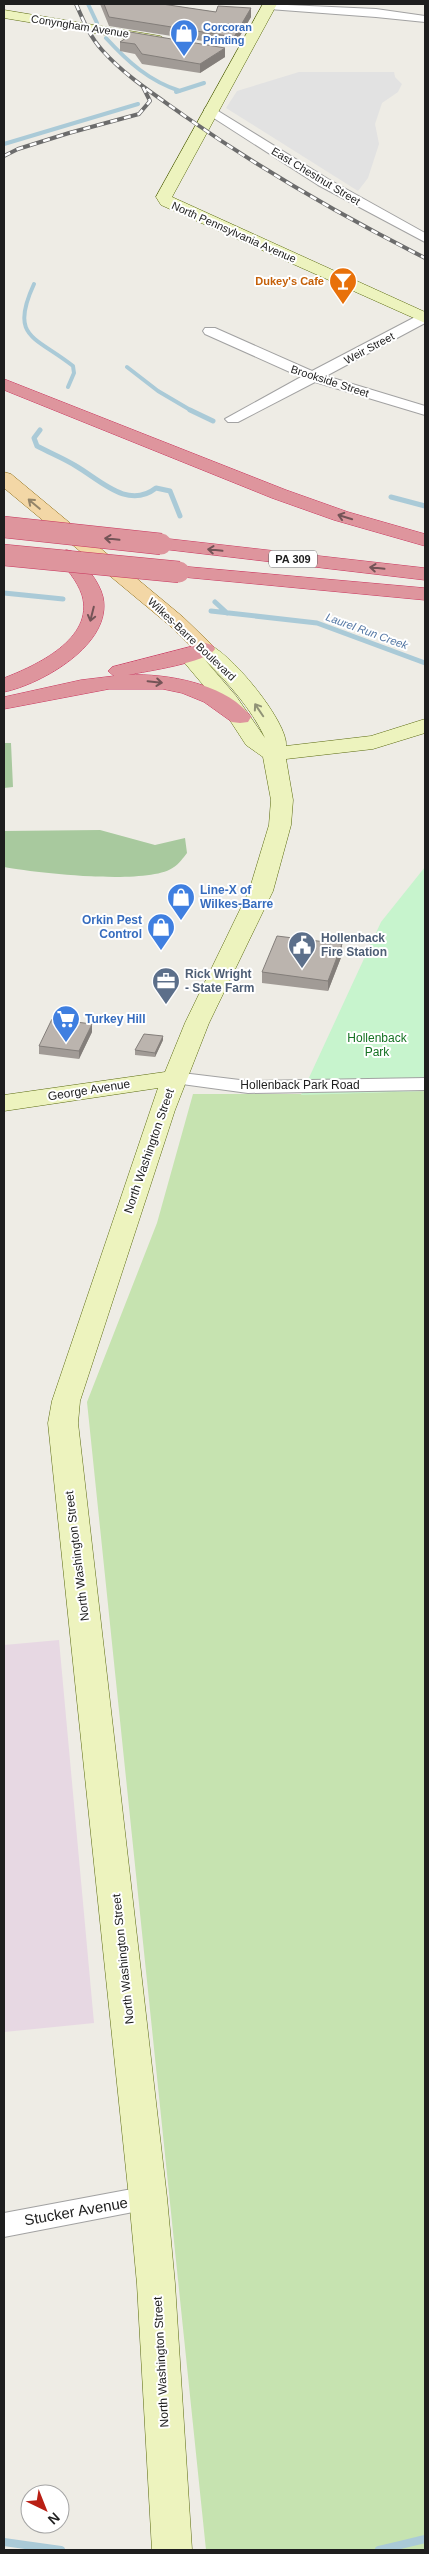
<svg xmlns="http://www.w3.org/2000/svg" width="429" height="2554" font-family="Helvetica,sans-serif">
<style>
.industrial{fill:#e7d8e3}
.grass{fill:#c6e3b0}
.forest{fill:#a8c99e}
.park{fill:#c7f4cd}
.parking{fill:#e2e2e2}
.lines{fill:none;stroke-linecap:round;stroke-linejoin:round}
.stream-far2{stroke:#aacad7;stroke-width:4}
.stream-far1{stroke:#aacad7;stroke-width:5}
.stream{stroke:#aacad7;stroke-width:8}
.street-casing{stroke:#a2a2a2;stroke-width:2}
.secondary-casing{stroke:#5b6b10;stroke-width:1}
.primary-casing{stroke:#8a690f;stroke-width:1}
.highway-casing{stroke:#c9365e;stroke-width:1}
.street{fill:#fff;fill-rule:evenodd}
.secondary{fill:#edf3be;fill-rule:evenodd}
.primary{fill:#f3d7a6;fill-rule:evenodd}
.highway{fill:#de959d;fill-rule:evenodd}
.rail-casing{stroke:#6c6c6c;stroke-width:4}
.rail{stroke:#fff;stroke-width:2.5;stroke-dasharray:7;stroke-linecap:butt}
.highway-bridge-casing{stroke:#c9365e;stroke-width:22;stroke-linecap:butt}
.highway-bridge{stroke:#de959d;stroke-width:21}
.wall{fill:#a19b96}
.shaded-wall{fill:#837e7a}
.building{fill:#bbb4ae;stroke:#837e7a}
.oneway{stroke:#938469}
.oneway2{stroke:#745457}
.oneway3{stroke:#909376}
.labels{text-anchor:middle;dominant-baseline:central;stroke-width:4;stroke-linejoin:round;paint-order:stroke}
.far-street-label{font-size:11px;fill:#1e1e1e;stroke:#fff}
.far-shop-label{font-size:11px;font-weight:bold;fill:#366cbe;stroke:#fff;text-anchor:start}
.far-food-label{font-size:11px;font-weight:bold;fill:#c56008;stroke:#fff;text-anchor:end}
.shield{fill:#fff;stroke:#626262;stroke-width:1}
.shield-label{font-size:11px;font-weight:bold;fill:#1e1e1e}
.far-water-label{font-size:11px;font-style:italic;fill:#5477a4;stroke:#fff}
.shop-label{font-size:12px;font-weight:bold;fill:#366cbe;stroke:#fff;text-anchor:start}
.service-label{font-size:12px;font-weight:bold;fill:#4e5e75;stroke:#fff;text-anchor:start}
.park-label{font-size:12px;fill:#167224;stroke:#fff}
.street-label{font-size:12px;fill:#1e1e1e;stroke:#fff}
.near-street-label{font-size:15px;fill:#1e1e1e;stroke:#fff}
</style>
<rect width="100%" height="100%" fill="#eeece5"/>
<!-- industrial -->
<path class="industrial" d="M59,1640L94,2023L4,2032V1645Z"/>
<!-- grass -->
<path class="grass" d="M425,1091V2550H206L87,1402L157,1223L193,1094H315Z"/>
<!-- forest -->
<path class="forest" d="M4,743H11L13,787L4,788Z
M100,830L155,845L185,838L187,853C183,858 179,864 174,867C150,886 36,873 4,867V831Z"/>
<!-- park -->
<path class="park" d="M425,867V1091L301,1095L381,922Z"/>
<!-- parking -->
<path class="parking" d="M299,72H394L395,77L402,84L398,92L382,103L375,124L379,144L368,178L358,191L226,108L237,91Z"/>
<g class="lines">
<!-- stream-far2 -->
<path class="stream-far2" d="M88,4L97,23
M106,38C128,62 149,81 180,91
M176,92L204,83
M4,144L138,104
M34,284C9,338 35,336 73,366L74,373L68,387
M127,367L158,391L192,411"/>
<!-- stream-far1 -->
<path class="stream-far1" d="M190,410L213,421
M40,430L34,438L37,446C50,453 63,458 76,466C100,480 128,510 156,488L170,491L180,516
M391,497L425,506
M4,593L63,599
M215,602L227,613
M211,611L317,623L425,663"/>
<!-- stream -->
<path class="stream" d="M4,2542L61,2550
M379,2550L425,2539"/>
<!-- street casing -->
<g class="street-casing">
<path id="street" d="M265,4L376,9L425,16V22L376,17L269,9L265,8Z
M210,106L328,179L425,233V242L318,185L206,113L204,110L206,107Z
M425,314V323L326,376L425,406V415L315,382L238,422H228L225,419L301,377L205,334L203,331L205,328H215L312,371L419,315Z
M174,1072L248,1081L425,1078V1090L248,1093L167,1082L164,1078L167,1074Z
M148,2186L159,2189L163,2198L159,2207L4,2237V2213Z"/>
</g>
<!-- secondary casing -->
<g class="secondary-casing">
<path id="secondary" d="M263,4H277L172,197L425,312V323L161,205L156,197Z
M4,10L160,36L167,40L160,44L4,18Z
M205,643C228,648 289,723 286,746L371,736L425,719V733L373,749L286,759L293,800L291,825L273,891L209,1023L175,1110L80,1401L78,1423L167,2198L175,2284L192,2550H152L137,2284L129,2198L48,1423L52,1401L158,1088L4,1111V1095L165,1072L185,1023L249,891L269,825L271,800L263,757L246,745L220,705L183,661L187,657L201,656L195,649L198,645ZM205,660C228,683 251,708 265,738L236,696Z"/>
</g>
<!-- primary casing -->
<g class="primary-casing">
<path id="primary" d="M4,472L11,474L183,617L212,645L215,649L212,653L205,655L198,653L169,625L4,488Z"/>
</g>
<!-- highway casing -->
<g class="highway-casing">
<path id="highway" d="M4,379L286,490L348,512L425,534V546L334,520L272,498L4,390Z
M161,538L425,568V580L154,548L151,544L154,540Z
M67,550L74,552C84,565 99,580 103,597C113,644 42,684 4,692V678C35,666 95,639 82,595C77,580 66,569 57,556L60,552Z
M179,566L425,588V600L172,576L169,572L172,568Z
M205,643L212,645L215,649C206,663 147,671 128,675C166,673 228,684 251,717L248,722L240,723L232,722L204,702L182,693L163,689H109L4,709V697L81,680L114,676L108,671L112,667Z"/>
</g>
<!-- street -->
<use href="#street" class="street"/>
<!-- secondary -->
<use href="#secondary" class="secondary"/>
<!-- primary -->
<use href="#primary" class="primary"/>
<!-- highway -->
<use href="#highway" class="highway"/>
<!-- rail casing -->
<g class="rail-casing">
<path id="rail" d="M76,4C83,20 90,37 102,50C126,77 157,96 186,117C262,170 342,216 425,258
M4,156L18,149L69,133L139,114L150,101L143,87"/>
</g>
<!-- rail -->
<use href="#rail" class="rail"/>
<!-- highway-bridge casing -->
<g class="highway-bridge-casing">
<path id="highway-bridge" d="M4,527L161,544
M4,555L179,572"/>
</g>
<!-- highway-bridge -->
<use href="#highway-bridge" class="highway-bridge"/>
</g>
<!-- wall -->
<path class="wall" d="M100,4H162L216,12L251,8V17L234,46L109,26Z
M124,31L225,57L200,73L142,64L135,54L120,51V42L124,39Z
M342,944V955L328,991L262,983V972Z
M92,1032L79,1059L39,1054V1046Z
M163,1040L155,1057L135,1055V1050Z"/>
<!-- shaded-wall -->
<path class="shaded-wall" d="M251,8V17L234,46V37Z
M225,48V57L200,73V64Z
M342,944V955L328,991V981Z
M92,1024V1032L79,1059V1051Z
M163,1036V1040L155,1057V1053Z"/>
<!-- building -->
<path class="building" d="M104,4H162L216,12L218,6L251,8L234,37L109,17Z
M124,31L225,48L200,64L142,54L135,44L120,42L129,36Z
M277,936L342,944L328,981L262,972Z
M52,1019L92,1024L79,1051L39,1046Z
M144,1034L163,1036L155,1053L135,1050Z"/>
<!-- one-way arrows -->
<defs><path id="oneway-shaft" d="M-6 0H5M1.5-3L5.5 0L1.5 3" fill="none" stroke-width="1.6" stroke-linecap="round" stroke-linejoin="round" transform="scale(1.25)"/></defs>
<use class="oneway" href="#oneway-shaft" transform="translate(34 504) rotate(-140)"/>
<g class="oneway2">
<use href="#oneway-shaft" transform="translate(345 517) rotate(-163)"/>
<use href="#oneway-shaft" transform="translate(112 539) rotate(-174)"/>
<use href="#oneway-shaft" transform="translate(215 550) rotate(-174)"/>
<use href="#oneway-shaft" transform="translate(377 568) rotate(-174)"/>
<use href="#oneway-shaft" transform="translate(92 614) rotate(104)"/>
<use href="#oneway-shaft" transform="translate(155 682) rotate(6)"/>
</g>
<use class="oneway3" href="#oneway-shaft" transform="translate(259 710) rotate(-124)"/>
<!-- icons -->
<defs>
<g id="shop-pin" transform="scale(1.4375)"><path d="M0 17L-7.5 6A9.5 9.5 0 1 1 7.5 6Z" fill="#3f7fe0" stroke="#fff"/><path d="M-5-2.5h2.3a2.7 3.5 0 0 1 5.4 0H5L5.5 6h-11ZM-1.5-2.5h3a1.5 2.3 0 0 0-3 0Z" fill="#fff"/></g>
<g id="bar-pin" transform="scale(1.4375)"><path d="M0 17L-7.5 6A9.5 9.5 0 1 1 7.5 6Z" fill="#e8710a" stroke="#fff"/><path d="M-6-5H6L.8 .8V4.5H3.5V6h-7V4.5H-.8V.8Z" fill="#fff"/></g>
<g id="civic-pin" transform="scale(1.4375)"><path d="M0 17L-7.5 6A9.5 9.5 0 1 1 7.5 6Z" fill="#5c6f8a" stroke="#fff"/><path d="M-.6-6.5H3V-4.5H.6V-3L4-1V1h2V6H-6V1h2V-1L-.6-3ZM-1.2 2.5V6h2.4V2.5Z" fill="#fff"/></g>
<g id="office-pin" transform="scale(1.4375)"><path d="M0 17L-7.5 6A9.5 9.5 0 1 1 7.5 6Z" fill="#5c6f8a" stroke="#fff"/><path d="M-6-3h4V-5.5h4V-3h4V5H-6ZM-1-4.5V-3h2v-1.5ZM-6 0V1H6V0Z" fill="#fff"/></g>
<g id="supermarket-pin" transform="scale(1.4375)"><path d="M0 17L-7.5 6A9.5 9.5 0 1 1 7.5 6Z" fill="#3f7fe0" stroke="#fff"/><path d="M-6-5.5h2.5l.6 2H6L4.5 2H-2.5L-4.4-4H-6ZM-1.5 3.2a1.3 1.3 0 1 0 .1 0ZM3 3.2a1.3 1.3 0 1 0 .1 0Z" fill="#fff"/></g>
</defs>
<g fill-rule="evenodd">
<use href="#shop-pin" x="184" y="33"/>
<use href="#bar-pin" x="343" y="281"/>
<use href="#shop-pin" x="181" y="897"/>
<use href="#shop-pin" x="161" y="927"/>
<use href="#civic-pin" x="302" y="945"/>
<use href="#office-pin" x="166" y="981"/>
<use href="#supermarket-pin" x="66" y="1019"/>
</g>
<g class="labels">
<!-- far-street labels -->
<g class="far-street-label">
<text transform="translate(80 26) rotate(9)">Conyngham Avenue</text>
<text transform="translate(316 176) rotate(31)">East Chestnut Street</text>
<text transform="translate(234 232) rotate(24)">North Pennsylvania Avenue</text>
<text transform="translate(369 348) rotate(-28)">Weir Street</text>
<text transform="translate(330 381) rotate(18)">Brookside Street</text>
<text transform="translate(192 639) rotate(43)">Wilkes-Barre Boulevard</text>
</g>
<!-- far-shop labels -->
<g class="far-shop-label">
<text x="203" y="27">Corcoran<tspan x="203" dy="13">Printing</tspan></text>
</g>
<!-- far-food labels -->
<g class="far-food-label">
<text x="324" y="281">Dukey's Cafe</text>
</g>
<!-- shield labels -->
<rect class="shield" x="269" y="550.5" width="48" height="17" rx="4"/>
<g class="shield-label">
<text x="293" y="559">PA 309</text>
</g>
<!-- far-water labels -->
<g class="far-water-label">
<text transform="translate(367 631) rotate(20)">Laurel Run Creek</text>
</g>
<!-- shop labels -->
<g class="shop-label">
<text x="200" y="890">Line-X of<tspan x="200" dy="14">Wilkes-Barre</tspan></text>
<text x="142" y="920" text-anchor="end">Orkin Pest<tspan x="142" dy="14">Control</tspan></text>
<text x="85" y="1019">Turkey Hill</text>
</g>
<!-- service labels -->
<g class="service-label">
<text x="321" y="938">Hollenback<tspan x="321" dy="14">Fire Station</tspan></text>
<text x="185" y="974">Rick Wright<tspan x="185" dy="14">- State Farm</tspan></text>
</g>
<!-- park labels -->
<g class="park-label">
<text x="377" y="1038">Hollenback<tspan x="377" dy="14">Park</tspan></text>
</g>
<!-- street labels -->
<g class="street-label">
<text x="300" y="1085">Hollenback Park Road</text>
<text transform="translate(89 1090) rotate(-9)">George Avenue</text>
<text transform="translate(149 1151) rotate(-71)">North Washington Street</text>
<text transform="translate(77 1556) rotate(-97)">North Washington Street</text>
<text transform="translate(123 1959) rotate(-96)">North Washington Street</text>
<text transform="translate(161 2362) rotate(-93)">North Washington Street</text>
</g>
<!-- near-street labels -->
<g class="near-street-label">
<text transform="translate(76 2211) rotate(-10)">Stucker Avenue</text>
</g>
</g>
<!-- border -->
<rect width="429" height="2554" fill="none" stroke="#1e1e1e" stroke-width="10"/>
<!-- north arrow -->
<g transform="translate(45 2509) rotate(137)"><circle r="24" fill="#ffffff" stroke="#a5a5a5"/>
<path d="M0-4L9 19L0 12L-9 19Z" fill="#b91f14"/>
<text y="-8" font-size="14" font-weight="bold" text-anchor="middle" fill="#1e1e1e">N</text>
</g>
</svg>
